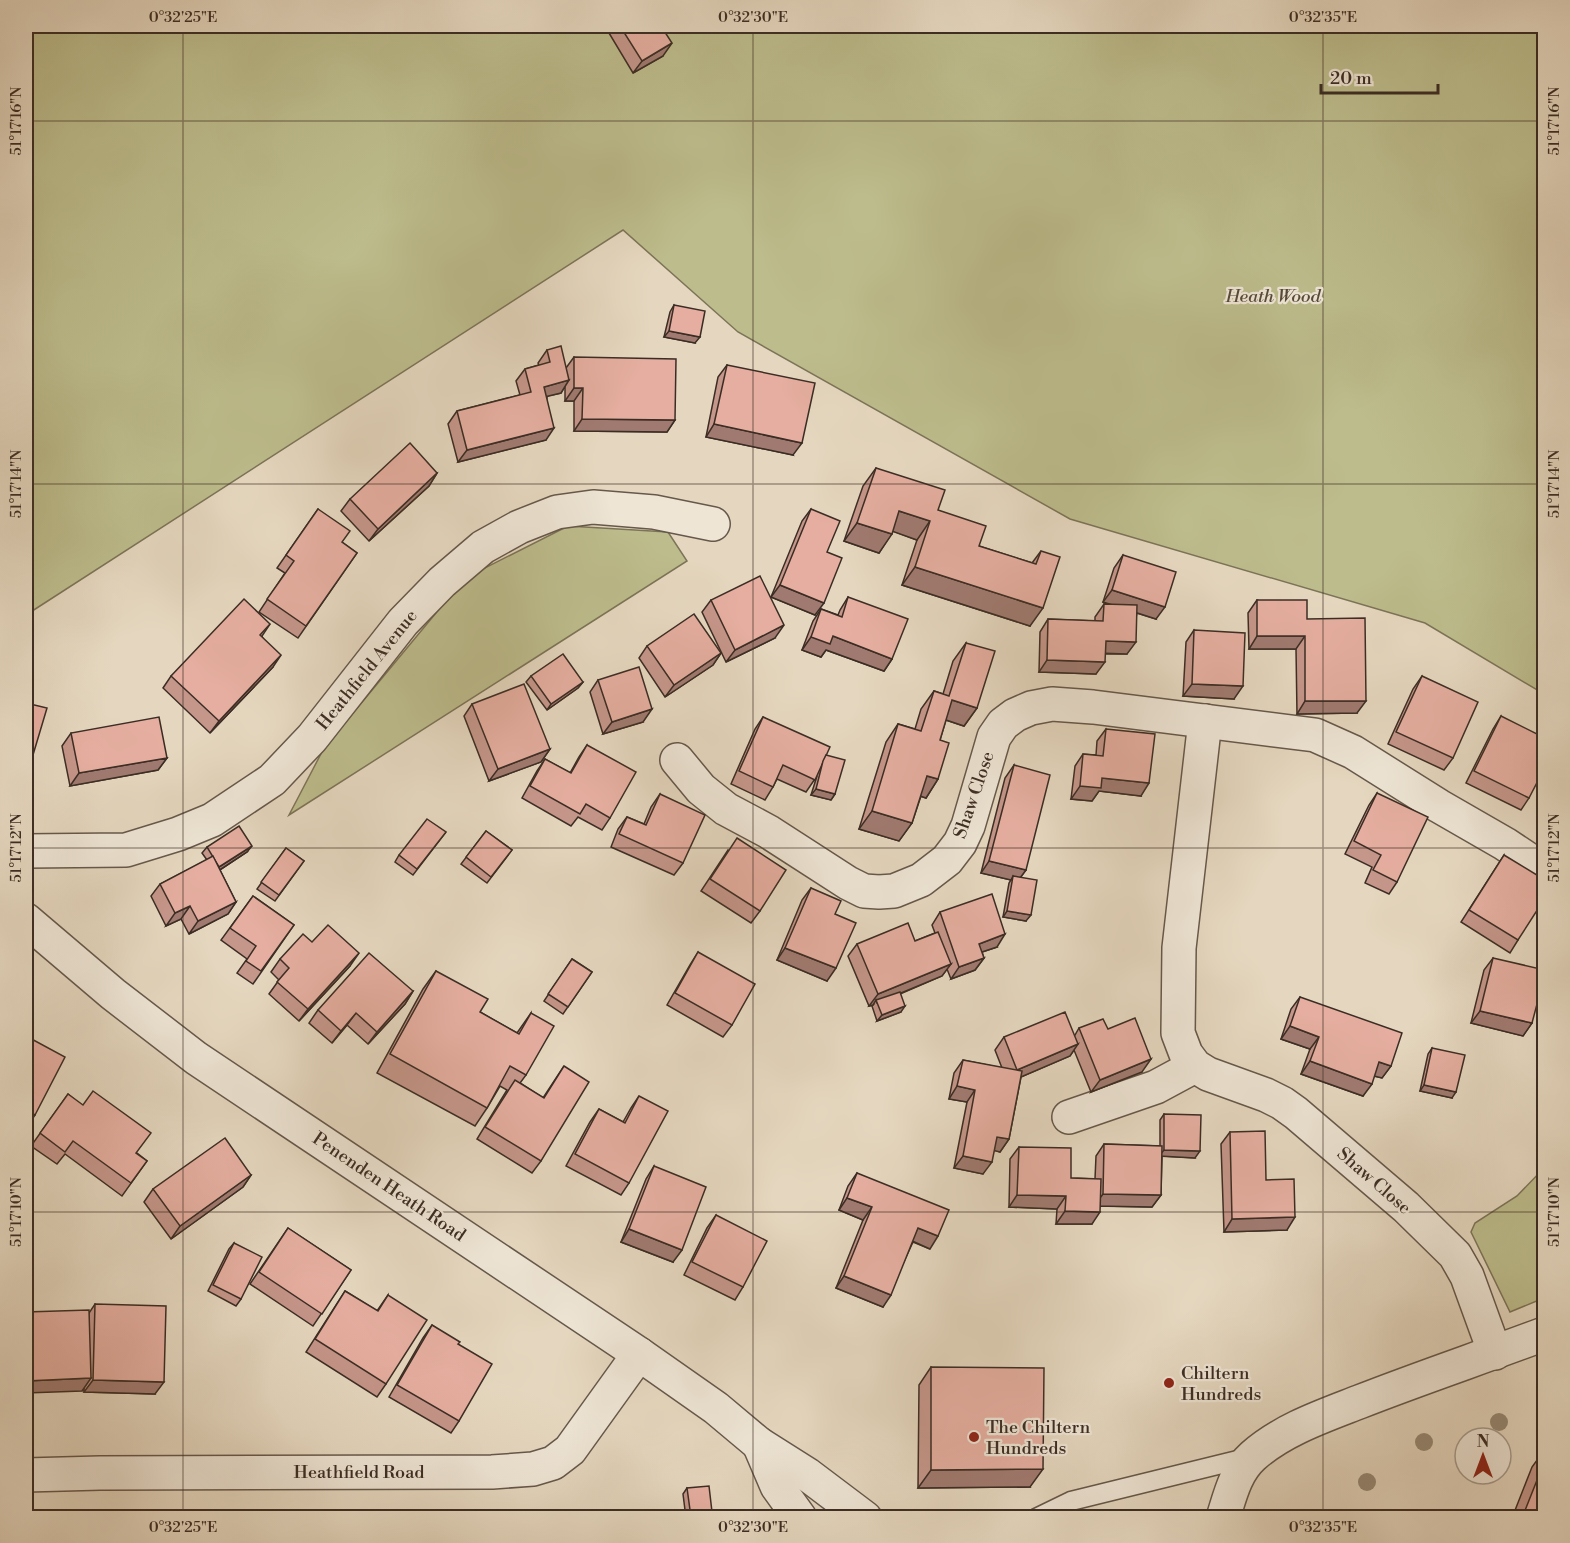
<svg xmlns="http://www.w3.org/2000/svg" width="1570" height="1543" font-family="'Libre Bodoni',serif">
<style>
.green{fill:#bdbc8c;stroke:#7c7458;stroke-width:1.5}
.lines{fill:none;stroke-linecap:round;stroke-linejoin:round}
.service-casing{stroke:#66584b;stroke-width:21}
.minor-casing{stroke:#66584b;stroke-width:36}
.tertiary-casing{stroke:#66584b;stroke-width:36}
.service{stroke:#eee5d5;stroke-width:18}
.minor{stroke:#eee5d5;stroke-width:33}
.tertiary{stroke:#eee5d5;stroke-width:33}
.tree{fill:#968975}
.wall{fill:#c5968a;stroke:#3c2d24;stroke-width:1.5}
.shaded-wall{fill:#a07a70;stroke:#3c2d24;stroke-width:1.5}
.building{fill:#e5aea0;stroke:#3c2d24;stroke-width:1.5}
.ticks{fill:none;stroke:#3c2d24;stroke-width:1.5;stroke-opacity:0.45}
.poi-dot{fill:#8f2418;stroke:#eee5d5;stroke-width:2}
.labels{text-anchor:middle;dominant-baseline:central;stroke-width:4.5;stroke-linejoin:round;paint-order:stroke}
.park-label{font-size:18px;font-style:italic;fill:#564a39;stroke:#eee5d5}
.street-label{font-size:18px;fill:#3c2d24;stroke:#eee5d5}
.poi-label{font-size:18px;fill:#3c2d24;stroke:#eee5d5;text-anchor:start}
.neatline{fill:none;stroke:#3c2d24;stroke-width:2}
.ticks-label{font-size:15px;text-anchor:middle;fill:#3c2d24}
</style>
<rect width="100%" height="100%" fill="#e5d7bf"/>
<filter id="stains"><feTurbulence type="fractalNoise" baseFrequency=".00333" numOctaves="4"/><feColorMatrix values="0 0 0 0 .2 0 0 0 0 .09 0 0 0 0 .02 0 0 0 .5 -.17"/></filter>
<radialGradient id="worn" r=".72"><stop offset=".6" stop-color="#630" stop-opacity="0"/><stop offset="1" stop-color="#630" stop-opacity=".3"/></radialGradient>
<g class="green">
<path d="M26,26H1544V694L1425,623L1070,519L738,332L623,230L26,615Z"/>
<path d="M568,526L668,532L687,561L289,815L324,748L465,578Z"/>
<path d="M1544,1168V1298L1510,1312L1471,1232L1475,1223L1517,1196Z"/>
</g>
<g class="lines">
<g class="service-casing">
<path id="service" d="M1036,1518L1071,1501L1250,1457"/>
</g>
<g class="minor-casing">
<g id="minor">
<path d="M1205,721L1179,948L1178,1033L1186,1054L1195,1066L1208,1074L1266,1095L1282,1103L1296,1113L1406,1207L1455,1255L1467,1276L1495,1353"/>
<path d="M677,760L701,789L726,809L769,832L848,883L864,891L879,892L894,891L921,880L947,860L960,843L968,826L994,737L1003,724L1015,715L1031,708L1052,704L1093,707L1315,735L1353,752L1439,806L1505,844L1544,870"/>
<path d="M26,851L126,850L178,834L212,820L272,780L312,738L403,622L442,582L483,547L519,527L557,512L593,507L654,512L713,524"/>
<path d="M1069,1117L1156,1087L1195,1066"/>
<path d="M26,1475L100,1473L492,1472L533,1469L553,1463L570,1450L639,1354"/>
<path d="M1223,1518C1230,1496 1235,1472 1253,1456C1282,1430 1323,1416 1359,1402C1420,1378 1483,1357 1544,1334"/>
</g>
</g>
<g class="tertiary-casing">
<g id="tertiary">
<path d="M26,920L113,994L196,1058L639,1354L716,1408L759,1444L808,1475L865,1518"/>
<path d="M759,1444L777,1486L800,1518"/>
</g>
</g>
<use href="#service" class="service"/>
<use href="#minor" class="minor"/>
<use href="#tertiary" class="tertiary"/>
</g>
<g class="tree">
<circle cx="1499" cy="1422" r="9"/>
<circle cx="1424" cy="1442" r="9"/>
<circle cx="1367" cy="1482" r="9"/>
</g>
<g class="wall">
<path d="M615,26H661L663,56L633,73L609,33Z"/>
<path d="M674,305L695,343L664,337L670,312Z"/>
<path d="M547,350L566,368L574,357L675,420L667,432L574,431V401H565V386L561,393L547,396L546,440L458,462L448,424L457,411L520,395L516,381L525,369L539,365L538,363Z"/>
<path d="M727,365L793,455L706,437L718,377Z"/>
<path d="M876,468L938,510L979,546L1032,563L1041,551L1030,626L902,585L917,540L893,531L879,553L844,541L863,486Z"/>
<path d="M437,473L429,486L369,541L341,511L350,499Z"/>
<path d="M318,509L342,542L357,553L298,638L259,612L285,573L277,568Z"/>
<path d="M811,509L827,552L815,615L771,597L802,521Z"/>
<path d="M1123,555L1156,619L1137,613L1127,654H1105L1096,674L1039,672L1040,632L1048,619L1095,621V617L1104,604L1110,605L1103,602L1114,568Z"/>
<path d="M848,597L892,659L884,671L826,650L821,657L802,650L813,621L821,609L838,615L840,610Z"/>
<path d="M711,600L775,638L726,662L702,612Z"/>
<path d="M1257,600L1307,619L1357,713L1297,714L1296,649H1249L1248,613Z"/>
<path d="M270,624L262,636L273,667L210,733L163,688L171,676Z"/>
<path d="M1194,630L1234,699L1183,696L1186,642Z"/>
<path d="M966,643L977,708L964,726L946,720L940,740L938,779L926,798L921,796L912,823L899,841L859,829L886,742L898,724L915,729L921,709L934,691L943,694L953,661Z"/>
<path d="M647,646L721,653L713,665L665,697L639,658Z"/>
<path d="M531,676L583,682L578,688L547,710L526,682Z"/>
<path d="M1422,676L1453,758L1444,770L1388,744L1413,689Z"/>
<path d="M598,680L643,722L603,734L590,692Z"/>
<path d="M472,704L550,749L541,762L489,781L464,716Z"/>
<path d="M1501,716L1529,798L1521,810L1466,783L1493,729Z"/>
<path d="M763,717L826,755L835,794L831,800L811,795L817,776L806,792L777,779L773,787L765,800L731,784L755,729Z"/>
<path d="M1106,729L1141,796L1099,791L1092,801L1071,799L1075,766L1083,754L1096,755L1097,741Z"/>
<path d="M71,733L167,758L158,770L70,786L62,746Z"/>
<path d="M587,745L610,818L602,830L578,817L571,826L522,798L537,771L545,759L570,773L579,757Z"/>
<path d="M1014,765L1026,870L1020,878L1026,921L1003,917L1009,883L1011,880L981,873L1005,778Z"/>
<path d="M1377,793L1397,882L1389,894L1365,883L1372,867L1345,854L1369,805Z"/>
<path d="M660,794L683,863L674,875L611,847L618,829L627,817L644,824L651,807Z"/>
<path d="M1545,819V832L1539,830Z"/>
<path d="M486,831L512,850L487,883L461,864Z"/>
<path d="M446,832L413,875L395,862L399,855Z"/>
<path d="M207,847L247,852L220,870L236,902L228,914L189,934L181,919L166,926L151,896L160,884L207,860L202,853Z"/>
<path d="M286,848L304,861L275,901L257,889Z"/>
<path d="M728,850L760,911L751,923L701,891Z"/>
<path d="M1504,855L1518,940L1510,953L1461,922Z"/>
<path d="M811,888L835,914L827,981L777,960L802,900Z"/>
<path d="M253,896L294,925L253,984L237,973L247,959L221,940Z"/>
<path d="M940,912L997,947L982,952L984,958L975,970L951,979L947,969L942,976L900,994L901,1012L877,1021L872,1006L873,1005L869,1006L848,956L857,944L915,941L935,933L932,925Z"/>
<path d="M312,942L350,966L299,1021L269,994L279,980L271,972L280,959Z"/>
<path d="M698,952L732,1025L723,1037L667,1005L690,965Z"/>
<path d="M1493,958L1532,1023L1523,1036L1471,1023L1484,970Z"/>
<path d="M572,959L592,972L563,1014L544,1001Z"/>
<path d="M436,971L480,1012L517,1033L531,1013L526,1075L520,1083L543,1098L564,1066L541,1161L532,1173L477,1139L507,1090L500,1086L487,1108L475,1126L377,1073L423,989Z"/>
<path d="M413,991L405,1004L368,1044L347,1025L332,1043L309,1023L318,1010Z"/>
<path d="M1300,997L1391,1066L1382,1078L1374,1076L1363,1096L1301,1074L1310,1049L1281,1039L1291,1009Z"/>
<path d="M1079,1028L1108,1029L1142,1072L1091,1092L1074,1050L1070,1056L1021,1077L1009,1139L1000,1152L994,1150L983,1174L954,1168L967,1102L949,1099L954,1073L963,1060L1002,1068L995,1050L1004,1037L1075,1035Z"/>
<path d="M26,1036L35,1115L26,1128Z"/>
<path d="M1432,1048L1452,1098L1420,1091L1428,1054Z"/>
<path d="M68,1094L137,1153L147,1161L122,1196L65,1154L57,1164L31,1146Z"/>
<path d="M639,1096L629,1183L621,1195L566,1166L590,1122L599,1109L623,1122L631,1108Z"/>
<path d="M1164,1114L1195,1158L1162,1156L1161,1195L1152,1207L1100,1206L1092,1224H1056L1057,1209L1009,1207L1010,1159L1019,1147L1071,1178L1095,1179L1096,1156L1104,1144L1160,1146V1120Z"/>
<path d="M1230,1132L1266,1180L1287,1230L1224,1232L1221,1144Z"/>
<path d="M654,1166L673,1262L621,1242L646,1179Z"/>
<path d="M857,1173L930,1249L913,1242L883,1307L836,1288L863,1220L839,1210L848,1186Z"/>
<path d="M251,1175L243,1187L171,1239L144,1202L153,1189Z"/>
<path d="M716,1215L743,1287L735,1300L684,1275L707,1228Z"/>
<path d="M288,1228L351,1270L313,1326L250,1284Z"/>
<path d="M234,1243L241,1299L236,1306L208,1291L229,1249Z"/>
<path d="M345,1291L377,1311L388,1295L386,1384L377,1397L306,1352Z"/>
<path d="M95,1304L155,1394L84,1392V1388L82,1391L89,1313Z"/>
<path d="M432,1325L458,1344L459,1421L451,1433L389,1397L423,1338Z"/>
<path d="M931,1367L1030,1487L918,1488L919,1385Z"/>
<path d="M1545,1449V1518H1512L1532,1467Z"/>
<path d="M687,1488L712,1512L719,1518H686L683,1494Z"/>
</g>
<g class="shaded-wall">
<path d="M672,43L663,56L633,73L642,61Z"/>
<path d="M669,331L700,337L695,343L664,337Z"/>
<path d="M569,380L561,393L536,399L544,387Z"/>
<path d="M574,388H583L574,401H565Z"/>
<path d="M582,419L675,420L667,432L574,431Z"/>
<path d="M714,424L802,443L793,455L706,437Z"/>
<path d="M554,428L546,440L458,462L467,450Z"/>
<path d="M437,473L429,486L369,541L378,529Z"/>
<path d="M899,511L930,521L917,540L886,529Z"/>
<path d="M857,523L892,534L879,553L844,541Z"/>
<path d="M915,567L1043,608L1030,626L902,585Z"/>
<path d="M780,585L824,603L815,615L771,597Z"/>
<path d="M1112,590L1165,607L1156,619L1103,602Z"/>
<path d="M784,625L775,638L726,662L735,650Z"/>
<path d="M833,636L892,659L884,671L826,650L821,657L802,650L811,637Z"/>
<path d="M1257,636H1305L1296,649H1249Z"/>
<path d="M1106,641L1136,642L1127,654L1097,653Z"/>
<path d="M721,653L713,665L665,697L674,685Z"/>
<path d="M281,655L273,667L210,733L219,721Z"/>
<path d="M1047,660L1105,662L1096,674L1039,672Z"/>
<path d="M583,682L578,688L547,710L551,704Z"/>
<path d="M1192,684L1243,686L1234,699L1183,696Z"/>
<path d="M952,700L977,708L964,726L940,718Z"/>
<path d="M1305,701H1366L1357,713L1297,714Z"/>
<path d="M652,709L643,722L603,734L612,722Z"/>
<path d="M550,749L541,762L489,781L498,769Z"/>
<path d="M167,758L158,770L70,786L79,773Z"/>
<path d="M26,764L30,765L26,772Z"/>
<path d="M927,776L938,779L926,798L914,794Z"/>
<path d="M1102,778L1149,783L1141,796L1099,791L1092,801L1071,799L1080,786Z"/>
<path d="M816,789L835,794L831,800L811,795Z"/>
<path d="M872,811L912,823L899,841L859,829Z"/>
<path d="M252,846L247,852L215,873L219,867Z"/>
<path d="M989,861L1026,870L1017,882L1013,876L1011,880L981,873Z"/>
<path d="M236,902L228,914L189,934L198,921Z"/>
<path d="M190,906L181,919L166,926L175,913Z"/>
<path d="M1007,911L1031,915L1026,921L1003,917Z"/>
<path d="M1005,934L997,947L970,956L979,944Z"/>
<path d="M785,948L836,968L827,981L777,960Z"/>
<path d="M359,953L350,966L299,1021L308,1009Z"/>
<path d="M984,958L975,970L951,979L959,967Z"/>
<path d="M951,964L942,976L877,1003L876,1000L873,1005L869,1006L878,994Z"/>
<path d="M413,991L405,1004L368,1044L377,1032Z"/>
<path d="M905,1006L901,1012L877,1021L882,1015Z"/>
<path d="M1480,1011L1532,1023L1523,1036L1471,1023Z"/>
<path d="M356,1013L347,1025L332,1043L341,1031Z"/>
<path d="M1290,1026L1319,1037L1310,1049L1281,1039Z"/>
<path d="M1078,1044L1070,1056L1009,1082L1017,1070Z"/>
<path d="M1151,1059L1142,1072L1091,1092L1100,1080Z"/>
<path d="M1310,1061L1372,1084L1363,1096L1301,1074Z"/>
<path d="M1379,1062L1391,1066L1382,1078L1370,1075Z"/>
<path d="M1424,1085L1456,1092L1452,1098L1420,1091Z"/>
<path d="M957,1086L975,1090L967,1102L949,1099Z"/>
<path d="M997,1137L1009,1139L1000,1152L988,1149Z"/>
<path d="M1164,1150L1200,1151L1195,1158L1159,1156Z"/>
<path d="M963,1156L992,1162L983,1174L954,1168Z"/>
<path d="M251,1175L243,1187L171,1239L180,1226Z"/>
<path d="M1103,1194L1161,1195L1152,1207L1094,1206Z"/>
<path d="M1017,1195L1066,1196L1057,1209L1009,1207Z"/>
<path d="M847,1198L872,1207L863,1220L839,1210Z"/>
<path d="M1065,1211L1100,1212L1092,1224H1056Z"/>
<path d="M1295,1217L1287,1230L1224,1232L1232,1219Z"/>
<path d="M918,1228L938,1236L930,1249L910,1240Z"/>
<path d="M629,1229L682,1250L673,1262L621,1242Z"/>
<path d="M844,1276L891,1295L883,1307L836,1288Z"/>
<path d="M91,1378L82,1391L26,1393V1381Z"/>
<path d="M93,1380L164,1382L155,1394L84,1392Z"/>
<path d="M1043,1469L1030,1487L918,1488L931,1470Z"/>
</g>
<g class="building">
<path d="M620,26H661L672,43L642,61Z"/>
<path d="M674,305L705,311L700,337L669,331Z"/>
<path d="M561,346L569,380L544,387L554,428L467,450L457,411L531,392L525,369L550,362L547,350Z"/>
<path d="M574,357L676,359L675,420L582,419L583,388H574Z"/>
<path d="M727,365L815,383L802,443L714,424Z"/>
<path d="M410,443L437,473L378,529L350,499Z"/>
<path d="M876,468L945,490L938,510L986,526L979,546L1036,564L1041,551L1060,557L1043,608L915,567L930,521L899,511L892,534L857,523Z"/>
<path d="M318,509L350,531L342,542L357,553L306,626L267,599L294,561L286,555Z"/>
<path d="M811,509L840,521L827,552L842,558L824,603L780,585Z"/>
<path d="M1123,555L1176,572L1165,607L1112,590Z"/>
<path d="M760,576L784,625L735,650L711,600Z"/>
<path d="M848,597L908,619L892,659L833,636L830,644L811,637L821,609L842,617Z"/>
<path d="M244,599L270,624L260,635L281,655L219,721L171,676Z"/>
<path d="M1257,600H1307V619L1365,618L1366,701H1305V636H1257Z"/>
<path d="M1104,604L1137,605L1136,642L1106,641L1105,662L1047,660L1048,619L1103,621Z"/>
<path d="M694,614L721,653L674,685L647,646Z"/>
<path d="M1194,630L1245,633L1243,686L1192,684Z"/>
<path d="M966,643L995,651L977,708L952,700L940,740L949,743L938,779L927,776L912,823L872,811L898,724L921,731L934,691L949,696Z"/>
<path d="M563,654L583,682L551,704L531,676Z"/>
<path d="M639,667L652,709L612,722L598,680Z"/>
<path d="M1422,676L1478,702L1453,758L1396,732Z"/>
<path d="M524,684L550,749L498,769L472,704Z"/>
<path d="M26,703L47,708L30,765L26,764Z"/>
<path d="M1501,716L1545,738V767L1529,798L1474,771Z"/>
<path d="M159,717L167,758L79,773L71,733Z"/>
<path d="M763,717L830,747L815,780L783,765L773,787L739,771Z"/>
<path d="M1106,729L1155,734L1149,783L1102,778L1101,788L1080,786L1083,754L1103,756Z"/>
<path d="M587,745L636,772L610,818L586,804L580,814L530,786L545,759L571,773Z"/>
<path d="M826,755L845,760L835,794L816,789L823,761Z"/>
<path d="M1014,765L1050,775L1026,870L989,861Z"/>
<path d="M1377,793L1428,817L1397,882L1373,870L1381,855L1354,841Z"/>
<path d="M660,794L705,815L683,863L619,834L627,817L646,825Z"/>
<path d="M427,819L446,832L417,869L399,855Z"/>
<path d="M239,826L252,846L219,867L207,847Z"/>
<path d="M486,831L512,850L491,877L466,857Z"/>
<path d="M737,838L786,870L760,911L710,879Z"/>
<path d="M286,848L304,861L279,895L261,882Z"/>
<path d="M1504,855L1545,880V898L1518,940L1469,910Z"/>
<path d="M213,856L236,902L198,921L190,906L175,913L160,884Z"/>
<path d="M1013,876L1037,880L1031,915L1007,911Z"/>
<path d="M811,888L841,901L835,914L856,923L836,968L785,948Z"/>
<path d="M992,894L1005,934L979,944L984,958L959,967L940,912Z"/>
<path d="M253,896L294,925L261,971L246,961L256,946L230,928Z"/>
<path d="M908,923L915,941L938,932L951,964L878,994L857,944Z"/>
<path d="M328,925L359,953L308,1009L277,982L289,968L280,959L303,934L312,942Z"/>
<path d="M698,952L755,984L732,1025L675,993Z"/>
<path d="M369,953L413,991L377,1032L356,1013L341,1031L318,1010Z"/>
<path d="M1493,958L1545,970V974L1532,1023L1480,1011Z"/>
<path d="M572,959L592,972L568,1007L548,994Z"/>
<path d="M436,971L488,999L480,1012L519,1034L531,1013L554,1026L526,1075L510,1066L487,1108L390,1054Z"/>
<path d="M900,992L905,1006L882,1015L876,1000Z"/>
<path d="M1300,997L1402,1033L1391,1066L1379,1062L1372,1084L1310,1061L1319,1037L1290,1026Z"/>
<path d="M1065,1012L1078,1044L1017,1070L1004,1037Z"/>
<path d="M1135,1018L1151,1059L1100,1080L1079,1028L1103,1019L1108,1029Z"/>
<path d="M26,1036L65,1057L35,1115L26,1110Z"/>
<path d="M1432,1048L1465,1055L1456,1092L1424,1085Z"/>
<path d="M963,1060L1022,1071L1009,1139L997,1137L992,1162L963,1156L975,1090L957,1086Z"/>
<path d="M564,1066L589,1082L541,1161L485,1127L515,1080L544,1098Z"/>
<path d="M93,1091L151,1133L136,1153L147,1161L131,1183L73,1141L65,1152L40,1133L68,1094L83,1105Z"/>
<path d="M639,1096L668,1111L629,1183L575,1154L599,1109L625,1123Z"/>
<path d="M1164,1114L1201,1115L1200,1151L1164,1150Z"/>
<path d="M1265,1131L1266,1180L1294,1179L1295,1217L1232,1219L1230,1132Z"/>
<path d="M225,1138L251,1175L180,1226L153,1189Z"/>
<path d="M1104,1144L1162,1146L1161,1195L1103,1194Z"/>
<path d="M1019,1147L1071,1148V1178L1101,1179L1100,1212L1065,1211L1066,1196L1017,1195Z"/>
<path d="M654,1166L706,1187L682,1250L629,1229Z"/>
<path d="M857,1173L949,1210L938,1236L918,1228L891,1295L844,1276L872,1207L847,1198Z"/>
<path d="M716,1215L767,1241L743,1287L692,1262Z"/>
<path d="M288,1228L351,1270L322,1314L259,1272Z"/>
<path d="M234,1243L262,1257L241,1299L213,1285Z"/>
<path d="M345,1291L378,1311L388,1295L427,1320L386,1384L315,1339Z"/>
<path d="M95,1304L166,1306L164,1382L93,1380Z"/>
<path d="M89,1310L91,1378L26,1381V1312Z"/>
<path d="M432,1325L460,1342L458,1344L492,1364L459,1421L397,1385Z"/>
<path d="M931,1367L1044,1368L1043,1469L931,1470Z"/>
<path d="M1545,1460V1518H1522Z"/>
<path d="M709,1486L712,1512L691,1517L687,1488Z"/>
<path d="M717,1511L719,1518H688Z"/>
<path d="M191,1513L216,1518H191Z"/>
</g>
<path class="ticks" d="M183,26V1518M753,26V1518M1323,26V1518M26,121H1544M26,484H1544M26,848H1544M26,1212H1544"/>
<g class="poi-dot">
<circle cx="1169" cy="1383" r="6"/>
<circle cx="974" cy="1437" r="6"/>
</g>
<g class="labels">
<g class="park-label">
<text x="1273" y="296">Heath Wood</text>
</g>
<g class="street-label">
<text transform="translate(367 670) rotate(-51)">Heathfield Avenue</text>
<text transform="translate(974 795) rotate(-71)">Shaw Close</text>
<text transform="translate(1374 1181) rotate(41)">Shaw Close</text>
<text transform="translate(389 1187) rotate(34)">Penenden Heath Road</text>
<text x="359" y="1472">Heathfield Road</text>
</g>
<g class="poi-label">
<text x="1181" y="1373">Chiltern<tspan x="1181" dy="21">Hundreds</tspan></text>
<text x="986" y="1427">The Chiltern<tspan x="986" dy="21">Hundreds</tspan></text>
</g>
</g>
<rect width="1570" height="1543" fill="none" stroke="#e5d7bf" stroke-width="66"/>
<g transform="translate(1483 1456)"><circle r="28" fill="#eee5d5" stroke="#a79b8e" stroke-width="1.5"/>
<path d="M0-4.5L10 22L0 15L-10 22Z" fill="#8f2418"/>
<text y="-9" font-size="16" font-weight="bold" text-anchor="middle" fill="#3c2d24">N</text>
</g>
<path d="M1321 84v9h117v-9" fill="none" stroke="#3c2d24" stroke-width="3"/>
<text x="1330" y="84" font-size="18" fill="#3c2d24" stroke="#eee5d5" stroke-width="4.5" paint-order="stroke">20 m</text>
<rect x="33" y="33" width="1504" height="1477" class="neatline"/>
<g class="ticks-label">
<text x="183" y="22">0°32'25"E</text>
<text x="753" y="22">0°32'30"E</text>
<text x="1323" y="22">0°32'35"E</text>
<text transform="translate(16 121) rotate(-90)" y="5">51°17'16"N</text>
<text transform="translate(1554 121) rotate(-90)" y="5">51°17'16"N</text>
<text transform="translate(16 484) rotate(-90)" y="5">51°17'14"N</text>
<text transform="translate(1554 484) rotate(-90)" y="5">51°17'14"N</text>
<text transform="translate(16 848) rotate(-90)" y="5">51°17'12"N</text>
<text transform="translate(1554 848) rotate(-90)" y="5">51°17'12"N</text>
<text transform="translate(16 1212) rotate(-90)" y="5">51°17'10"N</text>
<text transform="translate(1554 1212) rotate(-90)" y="5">51°17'10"N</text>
<text x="183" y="1532">0°32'25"E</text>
<text x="753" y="1532">0°32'30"E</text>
<text x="1323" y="1532">0°32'35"E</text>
</g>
<rect width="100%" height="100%" filter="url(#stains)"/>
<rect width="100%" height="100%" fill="url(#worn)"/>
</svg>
